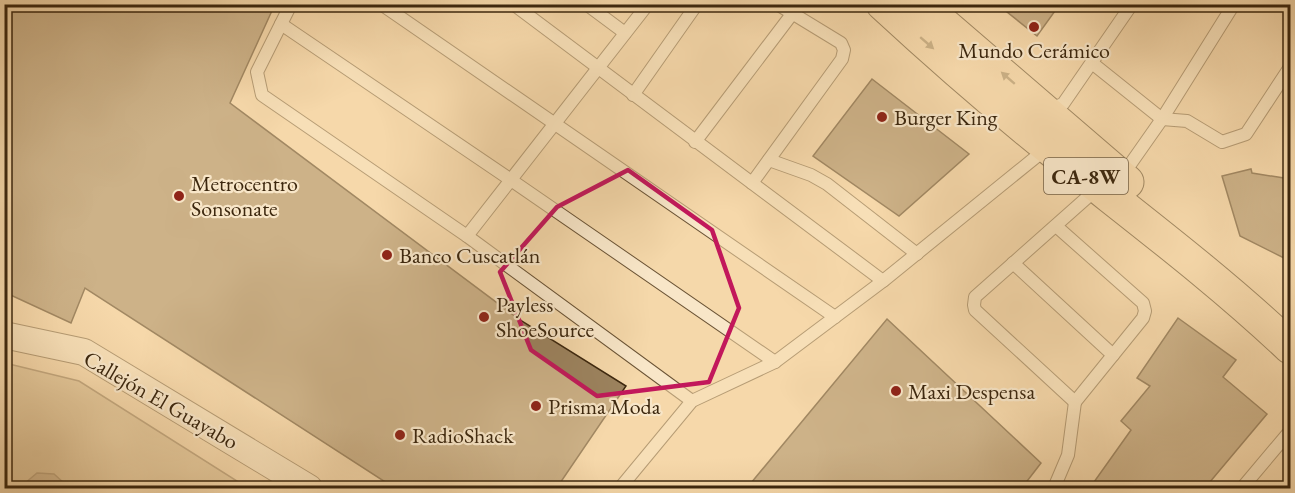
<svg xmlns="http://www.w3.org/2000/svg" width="1295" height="493" font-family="'EB Garamond',serif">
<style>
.green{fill:#d6ba8f;stroke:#89704e;stroke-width:1.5}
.water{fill:#b69c75;stroke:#856d4c;stroke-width:1.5}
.building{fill:#9c835f;stroke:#3c270e;stroke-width:1.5}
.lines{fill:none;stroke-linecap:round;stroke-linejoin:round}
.service-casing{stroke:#6a5335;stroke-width:14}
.minor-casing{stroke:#6a5335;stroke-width:28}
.primary-casing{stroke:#3c270e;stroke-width:35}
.service{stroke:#f8e6c8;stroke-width:12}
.minor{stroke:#f8e6c8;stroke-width:26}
.primary{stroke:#f5d8aa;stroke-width:33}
.oneway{fill:#98805c}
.marked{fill:none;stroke:#c2185b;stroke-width:4.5;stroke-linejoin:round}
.poi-dot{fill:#8f2418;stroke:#f8e6c8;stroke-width:2}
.labels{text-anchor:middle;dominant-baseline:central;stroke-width:4.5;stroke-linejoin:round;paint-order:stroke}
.shield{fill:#f8e6c8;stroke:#746046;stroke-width:1.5}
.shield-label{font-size:21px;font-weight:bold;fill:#3c270e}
.poi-label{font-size:22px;fill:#3c270e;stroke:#f8e6c8;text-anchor:start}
.street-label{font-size:22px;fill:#3c270e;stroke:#f8e6c8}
</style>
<rect width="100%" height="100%" fill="#f5d8aa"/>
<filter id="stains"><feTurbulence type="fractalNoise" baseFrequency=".00333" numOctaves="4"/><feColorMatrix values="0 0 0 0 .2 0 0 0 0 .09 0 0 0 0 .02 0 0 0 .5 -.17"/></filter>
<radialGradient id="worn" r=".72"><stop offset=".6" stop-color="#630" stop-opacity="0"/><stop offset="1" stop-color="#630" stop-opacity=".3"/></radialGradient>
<path class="green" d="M5,363L79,381L248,488H5Z"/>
<path class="water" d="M37,473L54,474L65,484L64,488H24V484Z"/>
<g class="building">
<path d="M4,4H275L230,103L520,320L626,386L556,489H396L85,288L71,323L4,292Z"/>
<path d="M997,4H1060L1037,36Z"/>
<path d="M872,79L969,154L899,216L813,156Z"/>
<path d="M1251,169L1252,173L1290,179V261L1240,236L1222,176Z"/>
<path d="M1178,318L1236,360L1223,377L1267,414L1204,489H1089L1131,430L1121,421L1150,386L1137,378Z"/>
<path d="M887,319L1041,463L1021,489H746Z"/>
</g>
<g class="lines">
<g class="service-casing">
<g id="service">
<path d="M291,4L257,72L262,95L467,236L692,401"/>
<path d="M381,4L835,317"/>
<path d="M513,4L883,281"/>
<path d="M586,4L625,33"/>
<path d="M281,24L511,180L775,362"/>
<path d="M1092,63L1162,119L1187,121L1222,142L1246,134L1290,67"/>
<path d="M633,95L697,4"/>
<path d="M1049,109L1063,104L1132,4"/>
<path d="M695,142L792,14"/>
<path d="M769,160L811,175L827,184L917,254"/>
<path d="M1122,176L1162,119L1234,4"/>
<path d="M752,183L842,59L844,50L841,43L777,4"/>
<path d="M1056,226L1143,303L1145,311L1143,318L1075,402L975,310L974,305L975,297L1099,187"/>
<path d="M467,236L648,4"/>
<path d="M1013,263L1113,355"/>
<path d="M620,488L692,401L775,362L883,281L1047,148"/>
<path d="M1054,488L1068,455L1075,402"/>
<path d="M1242,488L1290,431"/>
</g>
</g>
<g class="minor-casing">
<path id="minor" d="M4,335L84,352L309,488"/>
</g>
<g class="primary-casing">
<g id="primary">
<path d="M883,4C936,53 992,102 1048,147C1130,213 1214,275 1290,347"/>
<path d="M920,4L1127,182"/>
</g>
</g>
<use href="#service" class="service"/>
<use href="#minor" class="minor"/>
<use href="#primary" class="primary"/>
</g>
<defs><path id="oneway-solid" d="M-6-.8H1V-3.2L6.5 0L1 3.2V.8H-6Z" transform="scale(1.5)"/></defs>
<g class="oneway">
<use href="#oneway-solid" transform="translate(927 43) rotate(41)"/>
<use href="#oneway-solid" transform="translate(1008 78) rotate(-139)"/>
</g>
<path d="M0 0H1295V493H0ZM628,170L712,230L739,308L709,382L597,396L531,350L500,272L557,207Z" fill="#f5d8aa" fill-opacity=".55" fill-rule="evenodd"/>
<path class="marked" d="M628,170L712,230L739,308L709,382L597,396L531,350L500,272L557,207Z"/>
<g class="poi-dot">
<circle cx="1034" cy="27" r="6"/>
<circle cx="882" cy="117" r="6"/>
<circle cx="179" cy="196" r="6"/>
<circle cx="387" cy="255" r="6"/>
<circle cx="484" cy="317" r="6"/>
<circle cx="896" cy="391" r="6"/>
<circle cx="536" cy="406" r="6"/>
<circle cx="400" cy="435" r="6"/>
</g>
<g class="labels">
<rect class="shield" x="1044" y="158" width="84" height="36" rx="4.5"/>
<g class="shield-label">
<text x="1086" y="176">CA-8W</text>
</g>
<g class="poi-label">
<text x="1034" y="50" text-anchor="middle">Mundo Cerámico</text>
<text x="894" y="117">Burger King</text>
<text x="191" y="183">Metrocentro<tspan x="191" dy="25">Sonsonate</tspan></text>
<text x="399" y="255">Banco Cuscatlán</text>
<text x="496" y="304">Payless<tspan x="496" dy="25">ShoeSource</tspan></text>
<text x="908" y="391">Maxi Despensa</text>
<text x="548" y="406">Prisma Moda</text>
<text x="412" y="435">RadioShack</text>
</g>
<g class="street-label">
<text transform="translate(161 400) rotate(30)">Callejón El Guayabo</text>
</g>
</g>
<rect width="1295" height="493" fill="none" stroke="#f5d8aa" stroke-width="24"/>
<rect x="6" y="6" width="1283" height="481" fill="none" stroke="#3c270e" stroke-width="3"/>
<rect x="12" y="12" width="1271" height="469" fill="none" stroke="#3c270e" stroke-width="1.5"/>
<rect width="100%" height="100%" filter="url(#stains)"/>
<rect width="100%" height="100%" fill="url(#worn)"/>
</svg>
